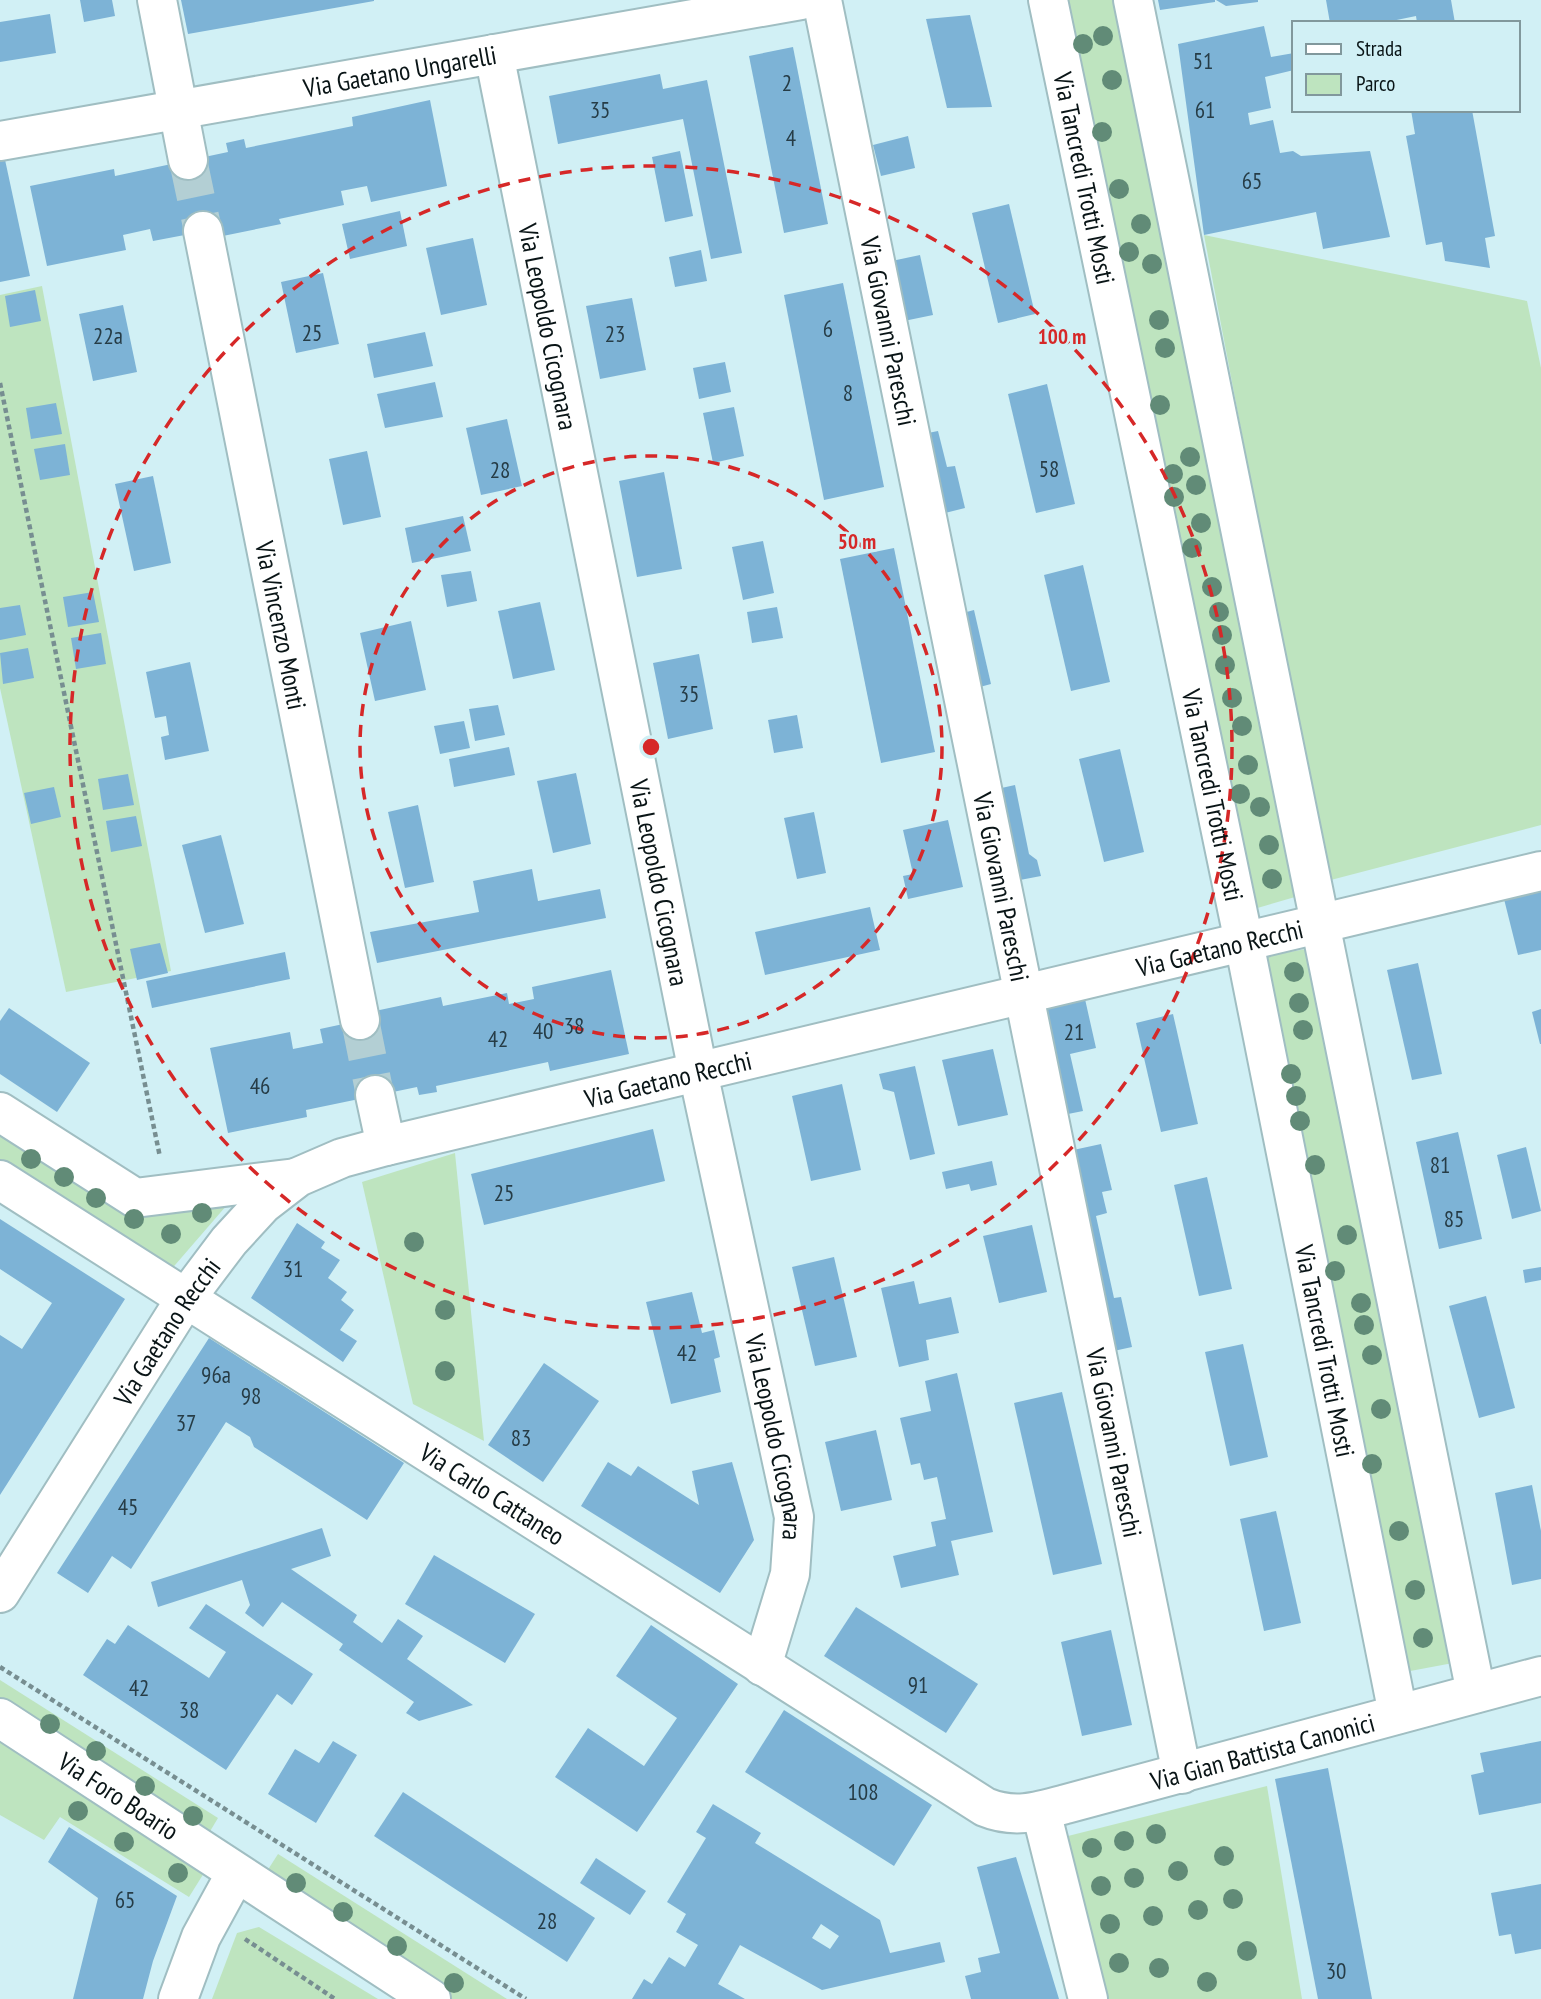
<svg xmlns="http://www.w3.org/2000/svg" width="1541" height="1999" font-family="'PT Sans Narrow',sans-serif">
<style>
.green{fill:#bee4bf}
.building{fill:#7db3d6;fill-rule:evenodd}
.lines{fill:none;stroke-linecap:round;stroke-linejoin:round}
.minor-tunnel{stroke:#b3cfd4;stroke-width:38;stroke-dasharray:38 19;stroke-linecap:butt}
.minor-casing{stroke:#a0bec2;stroke-width:42}
.tertiary-casing{stroke:#a0bec2;stroke-width:42}
.path{stroke:#778e91;stroke-width:4.5;stroke-dasharray:5 3.5;stroke-linecap:butt}
.minor{stroke:#fff;stroke-width:38}
.tertiary{stroke:#fff;stroke-width:38}
.tree{fill:#618b77}
.ring{fill:none;stroke:#d62828;stroke-width:3.5;stroke-dasharray:12 9}
.labels{text-anchor:middle;dominant-baseline:central;stroke-width:5;stroke-linejoin:round;paint-order:stroke}
.number-label{font-size:23px;fill:#263c46}
.street-label{font-size:26px;fill:#091416;stroke:#d1f0f5}
.centre{fill:#d62828;stroke:#d1f0f5;stroke-width:3.5}
.ring-label{font-size:21px;text-anchor:middle;font-weight:bold;fill:#d62828;stroke:#d1f0f5;stroke-width:5;stroke-linejoin:round;paint-order:stroke}
</style>
<rect width="100%" height="100%" fill="#d1f0f5"/>
<g class="green">
<path d="M1065,0H1116L1295,897L1254,909Z"/>
<path d="M1204,235L1527,301L1541,368V825L1327,881Z"/>
<path d="M42,286L171,971L66,992L0,688V295Z"/>
<path d="M1306,949L1453,1663L1405,1672L1262,957Z"/>
<path d="M0,1122L131,1206L233,1198L169,1272L0,1168Z"/>
<path d="M455,1153L484,1441L413,1404L362,1182Z"/>
<path d="M0,1680L218,1818L206,1838L0,1704Z"/>
<path d="M0,1740L204,1873L189,1897L60,1817L44,1840L0,1815Z"/>
<path d="M1267,1786L1302,1999H1099L1060,1838Z"/>
<path d="M278,1854L507,1999H452L262,1879Z"/>
<path d="M259,1927L378,1999H212L237,1933Z"/>
</g>
<g class="building">
<path d="M80,0H112L115,16L84,22Z"/>
<path d="M181,0H374V1L188,34Z"/>
<path d="M1158,0H1215V2L1160,10Z"/>
<path d="M1216,0H1258V2L1226,6Z"/>
<path d="M1326,0H1451L1455,23H1417L1416,16L1382,23H1330Z"/>
<path d="M50,14L56,53L0,62V22Z"/>
<path d="M970,15L992,107L947,108L926,19Z"/>
<path d="M1264,26L1271,57L1294,53V70L1265,77L1271,108L1248,113L1250,125L1273,120L1280,153L1293,151L1301,156L1370,151L1390,237L1323,249L1316,212L1204,235L1178,44Z"/>
<path d="M793,47L828,224L784,233L749,56Z"/>
<path d="M660,74L663,89L707,80L742,253L711,259L683,119L558,144L549,96Z"/>
<path d="M430,100L447,186L371,202L367,186L341,191L344,205L279,219L281,224L213,238L211,230L153,241L150,229L123,235L126,250L47,266L30,186L114,169L115,176L228,152L226,143L244,139L246,148L353,126L352,117Z"/>
<path d="M1411,110H1472L1495,236L1485,238L1490,268L1445,261L1442,242L1426,245L1406,136L1415,134Z"/>
<path d="M908,136L915,168L881,176L873,145Z"/>
<path d="M680,151L693,216L665,222L652,157Z"/>
<path d="M4,155L30,276L0,282V156Z"/>
<path d="M1009,204L1035,314L998,323L972,213Z"/>
<path d="M400,211L407,246L350,259L342,224Z"/>
<path d="M473,238L487,305L441,315L426,248Z"/>
<path d="M701,250L707,281L675,287L669,257Z"/>
<path d="M920,255L933,315L899,322L887,262Z"/>
<path d="M323,273L339,344L296,353L281,282Z"/>
<path d="M843,283L884,487L824,500L784,295Z"/>
<path d="M35,290L41,321L10,327L5,296Z"/>
<path d="M632,298L646,370L600,379L586,306Z"/>
<path d="M123,305L137,372L93,381L79,314Z"/>
<path d="M425,332L433,366L374,378L367,344Z"/>
<path d="M725,362L731,392L699,399L693,368Z"/>
<path d="M435,382L443,417L385,428L377,394Z"/>
<path d="M1047,384L1075,504L1036,513L1008,394Z"/>
<path d="M56,403L62,434L31,439L26,408Z"/>
<path d="M734,407L744,456L713,463L703,413Z"/>
<path d="M507,419L522,486L481,495L466,428Z"/>
<path d="M938,431L947,467L955,466L965,508L941,514L923,434Z"/>
<path d="M65,444L70,475L40,480L34,449Z"/>
<path d="M367,451L381,517L343,525L329,459Z"/>
<path d="M664,472L682,569L637,577L619,481Z"/>
<path d="M153,476L171,563L134,571L115,484Z"/>
<path d="M463,516L471,551L412,563L405,528Z"/>
<path d="M763,541L774,593L743,600L732,547Z"/>
<path d="M894,548L935,752L881,763L840,559Z"/>
<path d="M1083,565L1110,682L1071,691L1044,575Z"/>
<path d="M471,571L477,601L447,607L441,575Z"/>
<path d="M93,592L99,622L68,627L63,597Z"/>
<path d="M540,602L555,670L513,679L498,611Z"/>
<path d="M20,605L26,635L0,640V608Z"/>
<path d="M777,607L783,638L752,643L747,612Z"/>
<path d="M974,610L991,684L976,688L959,614Z"/>
<path d="M411,621L426,690L375,701L360,633Z"/>
<path d="M101,633L106,664L76,669L71,638Z"/>
<path d="M28,648L34,678L3,684L0,653Z"/>
<path d="M699,654L713,729L668,739L653,663Z"/>
<path d="M190,662L209,751L165,760L161,737L169,735L166,716L155,718L146,672Z"/>
<path d="M498,705L505,735L475,741L469,709Z"/>
<path d="M797,715L803,748L774,753L768,720Z"/>
<path d="M464,721L470,748L440,754L434,726Z"/>
<path d="M509,747L515,775L454,787L449,759Z"/>
<path d="M1120,749L1144,852L1104,862L1079,759Z"/>
<path d="M576,773L591,844L553,853L537,781Z"/>
<path d="M128,774L134,805L103,810L98,779Z"/>
<path d="M1015,785L1029,854L1037,860L1041,876L1015,881L997,789Z"/>
<path d="M54,787L61,817L31,824L24,793Z"/>
<path d="M418,805L434,882L405,888L388,812Z"/>
<path d="M814,812L826,873L797,879L784,818Z"/>
<path d="M136,816L142,846L111,852L106,821Z"/>
<path d="M948,820L963,887L908,899L903,876L913,874L903,830Z"/>
<path d="M221,835L244,924L205,933L182,845Z"/>
<path d="M532,869L538,901L600,889L606,918L377,963L370,932L479,912L473,881Z"/>
<path d="M1541,889V950L1518,955L1504,899Z"/>
<path d="M870,907L880,950L765,975L755,932Z"/>
<path d="M160,943L168,973L137,980L130,949Z"/>
<path d="M285,952L290,979L152,1008L146,981Z"/>
<path d="M1418,963L1442,1074L1412,1080L1387,970Z"/>
<path d="M611,970L629,1054L550,1071L548,1062L436,1086L437,1092L419,1095L417,1087L306,1110L307,1117L228,1133L210,1048L290,1032L293,1049L323,1043L320,1029L376,1017L375,1011L441,997L443,1006L507,993L509,1004L534,999L532,987Z"/>
<path d="M1085,999L1096,1048L1070,1054L1083,1111L1063,1115L1040,1008Z"/>
<path d="M9,1008L90,1063L57,1112L0,1074V1021Z"/>
<path d="M1541,1009V1044H1540L1532,1012Z"/>
<path d="M1173,1014L1198,1124L1161,1132L1136,1023Z"/>
<path d="M993,1049L1008,1115L958,1126L942,1060Z"/>
<path d="M915,1066L935,1154L910,1160L894,1092L883,1089L879,1074Z"/>
<path d="M842,1084L861,1170L811,1181L792,1096Z"/>
<path d="M653,1129L665,1181L484,1225L471,1174Z"/>
<path d="M1458,1132L1482,1239L1439,1249L1416,1142Z"/>
<path d="M1101,1144L1112,1190L1102,1192L1107,1213L1096,1216L1114,1298L1121,1297L1132,1347L1109,1352L1064,1152Z"/>
<path d="M1526,1147L1541,1211L1512,1219L1497,1155Z"/>
<path d="M992,1161L997,1185L971,1191L969,1184L946,1189L942,1172Z"/>
<path d="M1207,1177L1232,1289L1199,1296L1174,1185Z"/>
<path d="M0,1219L125,1299L0,1495V1335L22,1349L52,1303L0,1269Z"/>
<path d="M297,1223L325,1242L321,1248L340,1260L328,1278L347,1292L341,1300L354,1310L340,1330L357,1341L343,1362L251,1298Z"/>
<path d="M1032,1225L1047,1292L999,1303L983,1236Z"/>
<path d="M834,1257L857,1357L815,1366L792,1267Z"/>
<path d="M1541,1267V1280L1525,1283L1523,1270Z"/>
<path d="M914,1281L919,1304L951,1297L959,1333L926,1340L929,1360L899,1367L881,1288Z"/>
<path d="M692,1292L702,1333L714,1330L720,1357L714,1359L721,1392L671,1404L646,1302Z"/>
<path d="M1486,1296L1515,1408L1479,1418L1449,1306Z"/>
<path d="M209,1338L404,1463L367,1520L254,1447L250,1437L226,1422L131,1569L112,1556L88,1593L57,1573Z"/>
<path d="M1243,1344L1268,1457L1230,1466L1205,1352Z"/>
<path d="M544,1363L599,1401L543,1482L488,1445Z"/>
<path d="M957,1373L993,1532L951,1541L959,1575L901,1588L893,1556L936,1546L931,1522L946,1519L937,1477L924,1480L920,1463L911,1465L900,1418L931,1411L925,1381Z"/>
<path d="M1062,1392L1102,1564L1053,1575L1014,1403Z"/>
<path d="M876,1430L892,1500L841,1511L825,1442Z"/>
<path d="M608,1462L631,1476L638,1466L699,1505L692,1471L732,1462L754,1540L720,1593L581,1506Z"/>
<path d="M1532,1485L1541,1531V1579L1512,1585L1495,1493Z"/>
<path d="M1276,1511L1301,1623L1264,1631L1240,1519Z"/>
<path d="M322,1528L331,1556L291,1569L357,1615L353,1622L382,1643L398,1619L423,1636L407,1659L473,1705L419,1721L406,1713L414,1702L339,1650L343,1644L282,1602L263,1627L245,1613L250,1605L242,1580L158,1607L151,1582Z"/>
<path d="M434,1555L535,1614L505,1663L405,1604Z"/>
<path d="M206,1604L313,1674L292,1705L277,1694L226,1770L83,1675L107,1639L115,1644L128,1625L209,1678L226,1652L189,1628Z"/>
<path d="M856,1607L978,1684L946,1733L824,1656Z"/>
<path d="M651,1625L738,1684L637,1832L555,1777L588,1728L644,1766L677,1718L616,1676Z"/>
<path d="M1111,1630L1132,1725L1082,1736L1061,1642Z"/>
<path d="M784,1710L932,1805L894,1866L745,1772Z"/>
<path d="M333,1741L357,1755L316,1823L268,1794L295,1749L319,1763Z"/>
<path d="M1541,1741V1803L1479,1815L1471,1775L1484,1772L1480,1753Z"/>
<path d="M1328,1768L1372,1999H1318L1275,1779Z"/>
<path d="M403,1792L595,1918L567,1962L374,1836Z"/>
<path d="M713,1804L761,1833L755,1843L880,1920L890,1953L940,1942L945,1962L822,1990L740,1945L718,1984L745,1999H632L644,1979L652,1984L669,1957L685,1967L698,1945L676,1932L686,1914L667,1902L706,1838L696,1832ZM821,1924L839,1936L830,1949L812,1938Z"/>
<path d="M69,1827L177,1896L153,1961L143,1999H73L98,1898L48,1862Z"/>
<path d="M1016,1857L1059,1999H971L965,1976L981,1972L978,1958L1000,1953L977,1867Z"/>
<path d="M596,1858L646,1891L630,1915L580,1883Z"/>
<path d="M1541,1884V1949L1515,1954L1511,1934L1499,1936L1491,1893Z"/>
</g>
<g class="lines">
<g class="minor-tunnel">
<path d="M188,160L203,231"/>
<path d="M360,1020L375,1095"/>
</g>
<g class="minor-casing">
<g id="minor">
<path d="M157,0L188,160"/>
<path id="s1" d="M822,0L1182,1774"/>
<path id="s2" d="M1048,0L1244,942L1398,1714"/>
<path d="M1133,0L1476,1693"/>
<path id="s3" d="M494,54L698,1072L794,1517L790,1574L762,1666"/>
<path id="s4" d="M0,141L801,0"/>
<path id="s5" d="M203,231L360,1020"/>
<path d="M375,1095L386,1146"/>
<path d="M0,1112L135,1198L296,1178"/>
<path id="s6" d="M0,1180L985,1807C1014,1819 1037,1812 1066,1804L1541,1676"/>
<path id="s7" d="M0,1593L186,1298L229,1241L263,1204L298,1177L342,1158L386,1146L1541,871"/>
<path d="M1041,1811L1088,1999"/>
<path d="M178,1999L201,1937L236,1873"/>
</g>
</g>
<g class="tertiary-casing">
<g id="tertiary">
<path id="s8" d="M0,1718L431,1999"/>
</g>
</g>
<g class="path">
<path d="M0,383L160,1157"/>
<path d="M0,1667L526,1999"/>
<path d="M245,1939L335,1999"/>
</g>
<use href="#minor" class="minor"/>
<use href="#tertiary" class="tertiary"/>
</g>
<g class="tree">
<circle cx="1103" cy="36" r="10"/>
<circle cx="1083" cy="44" r="10"/>
<circle cx="1112" cy="80" r="10"/>
<circle cx="1102" cy="132" r="10"/>
<circle cx="1119" cy="189" r="10"/>
<circle cx="1141" cy="224" r="10"/>
<circle cx="1129" cy="252" r="10"/>
<circle cx="1152" cy="264" r="10"/>
<circle cx="1159" cy="320" r="10"/>
<circle cx="1165" cy="348" r="10"/>
<circle cx="1160" cy="405" r="10"/>
<circle cx="1190" cy="457" r="10"/>
<circle cx="1173" cy="474" r="10"/>
<circle cx="1196" cy="485" r="10"/>
<circle cx="1174" cy="497" r="10"/>
<circle cx="1201" cy="523" r="10"/>
<circle cx="1192" cy="548" r="10"/>
<circle cx="1212" cy="587" r="10"/>
<circle cx="1219" cy="612" r="10"/>
<circle cx="1222" cy="635" r="10"/>
<circle cx="1225" cy="665" r="10"/>
<circle cx="1232" cy="698" r="10"/>
<circle cx="1242" cy="726" r="10"/>
<circle cx="1248" cy="765" r="10"/>
<circle cx="1240" cy="794" r="10"/>
<circle cx="1260" cy="807" r="10"/>
<circle cx="1269" cy="845" r="10"/>
<circle cx="1272" cy="879" r="10"/>
<circle cx="1294" cy="972" r="10"/>
<circle cx="1299" cy="1003" r="10"/>
<circle cx="1303" cy="1030" r="10"/>
<circle cx="1291" cy="1074" r="10"/>
<circle cx="1296" cy="1096" r="10"/>
<circle cx="1300" cy="1121" r="10"/>
<circle cx="31" cy="1159" r="10"/>
<circle cx="1315" cy="1165" r="10"/>
<circle cx="64" cy="1177" r="10"/>
<circle cx="96" cy="1198" r="10"/>
<circle cx="202" cy="1213" r="10"/>
<circle cx="134" cy="1219" r="10"/>
<circle cx="171" cy="1234" r="10"/>
<circle cx="1347" cy="1235" r="10"/>
<circle cx="414" cy="1242" r="10"/>
<circle cx="1335" cy="1271" r="10"/>
<circle cx="1361" cy="1303" r="10"/>
<circle cx="445" cy="1310" r="10"/>
<circle cx="1364" cy="1325" r="10"/>
<circle cx="1372" cy="1355" r="10"/>
<circle cx="445" cy="1371" r="10"/>
<circle cx="1381" cy="1409" r="10"/>
<circle cx="1372" cy="1464" r="10"/>
<circle cx="1399" cy="1531" r="10"/>
<circle cx="1415" cy="1590" r="10"/>
<circle cx="1423" cy="1638" r="10"/>
<circle cx="50" cy="1724" r="10"/>
<circle cx="96" cy="1751" r="10"/>
<circle cx="145" cy="1786" r="10"/>
<circle cx="78" cy="1811" r="10"/>
<circle cx="193" cy="1816" r="10"/>
<circle cx="1156" cy="1834" r="10"/>
<circle cx="1124" cy="1841" r="10"/>
<circle cx="124" cy="1842" r="10"/>
<circle cx="1092" cy="1848" r="10"/>
<circle cx="1224" cy="1856" r="10"/>
<circle cx="1178" cy="1871" r="10"/>
<circle cx="178" cy="1873" r="10"/>
<circle cx="1134" cy="1878" r="10"/>
<circle cx="296" cy="1883" r="10"/>
<circle cx="1101" cy="1886" r="10"/>
<circle cx="1233" cy="1899" r="10"/>
<circle cx="1198" cy="1910" r="10"/>
<circle cx="343" cy="1912" r="10"/>
<circle cx="1153" cy="1916" r="10"/>
<circle cx="1110" cy="1924" r="10"/>
<circle cx="397" cy="1946" r="10"/>
<circle cx="1247" cy="1951" r="10"/>
<circle cx="1119" cy="1963" r="10"/>
<circle cx="1159" cy="1968" r="10"/>
<circle cx="1207" cy="1982" r="10"/>
<circle cx="454" cy="1983" r="10"/>
</g>
<g class="ring">
<circle cx="651" cy="747" r="291"/>
<circle cx="651" cy="747" r="581"/>
</g>
<g class="labels">
<g class="number-label">
<text x="1203" y="60">51</text>
<text x="787" y="82">2</text>
<text x="600" y="109">35</text>
<text x="1205" y="109">61</text>
<text x="791" y="137">4</text>
<text x="1252" y="180">65</text>
<text x="828" y="328">6</text>
<text x="312" y="332">25</text>
<text x="615" y="333">23</text>
<text x="108" y="335">22a</text>
<text x="848" y="392">8</text>
<text x="1049" y="468">58</text>
<text x="500" y="469">28</text>
<text x="689" y="693">35</text>
<text x="574" y="1025">38</text>
<text x="543" y="1030">40</text>
<text x="1074" y="1031">21</text>
<text x="498" y="1038">42</text>
<text x="260" y="1085">46</text>
<text x="1440" y="1164">81</text>
<text x="504" y="1192">25</text>
<text x="1454" y="1218">85</text>
<text x="293" y="1268">31</text>
<text x="687" y="1352">42</text>
<text x="216" y="1374">96a</text>
<text x="251" y="1395">98</text>
<text x="186" y="1422">37</text>
<text x="521" y="1437">83</text>
<text x="128" y="1506">45</text>
<text x="918" y="1684">91</text>
<text x="139" y="1687">42</text>
<text x="189" y="1709">38</text>
<text x="863" y="1791">108</text>
<text x="125" y="1899">65</text>
<text x="547" y="1920">28</text>
<text x="1336" y="1970">30</text>
</g>
<g class="street-label">
<text stroke="none"><textPath href="#s4" startOffset="406">Via Gaetano Ungarelli</textPath></text>
<text stroke="none"><textPath href="#s2" startOffset="182">Via Tancredi Trotti Mosti</textPath></text>
<text stroke="none"><textPath href="#s3" startOffset="278">Via Leopoldo Cicognara</textPath></text>
<text stroke="none"><textPath href="#s1" startOffset="338">Via Giovanni Pareschi</textPath></text>
<text stroke="none"><textPath href="#s5" startOffset="402">Via Vincenzo Monti</textPath></text>
<text stroke="none"><textPath href="#s2" startOffset="812">Via Tancredi Trotti Mosti</textPath></text>
<text stroke="none"><textPath href="#s3" startOffset="845">Via Leopoldo Cicognara</textPath></text>
<text stroke="none"><textPath href="#s1" startOffset="905">Via Giovanni Pareschi</textPath></text>
<text stroke="none"><textPath href="#s7" startOffset="1465">Via Gaetano Recchi</textPath></text>
<text stroke="none"><textPath href="#s7" startOffset="898">Via Gaetano Recchi</textPath></text>
<text stroke="none"><textPath href="#s7" startOffset="310">Via Gaetano Recchi</textPath></text>
<text stroke="none"><textPath href="#s2" startOffset="1379">Via Tancredi Trotti Mosti</textPath></text>
<text stroke="none"><textPath href="#s3" startOffset="1412">Via Leopoldo Cicognara</textPath></text>
<text stroke="none"><textPath href="#s1" startOffset="1472">Via Giovanni Pareschi</textPath></text>
<text stroke="none"><textPath href="#s6" startOffset="584">Via Carlo Cattaneo</textPath></text>
<text stroke="none"><textPath href="#s6" startOffset="1454">Via Gian Battista Canonici</textPath></text>
<text stroke="none"><textPath href="#s8" startOffset="142">Via Foro Boario</textPath></text>
</g>
</g>
<circle cx="651" cy="747" r="10" class="centre"/>
<g class="ring-label">
<text x="1062" y="344">100 m</text>
<text x="857" y="549">50 m</text>
</g>
<rect x="1292" y="21" width="228" height="91" fill="#d1f0f5" stroke="#81989c" stroke-width="2"/>
<rect x="1306" y="44" width="35" height="10" fill="#ffffff" stroke="#81989c" stroke-width="2"/>
<text x="1356" y="56" font-size="21" fill="#091416">Strada</text>
<rect x="1306" y="74" width="35" height="21" fill="#bee4bf" stroke="#81989c" stroke-width="2"/>
<text x="1356" y="91" font-size="21" fill="#091416">Parco</text>
</svg>
